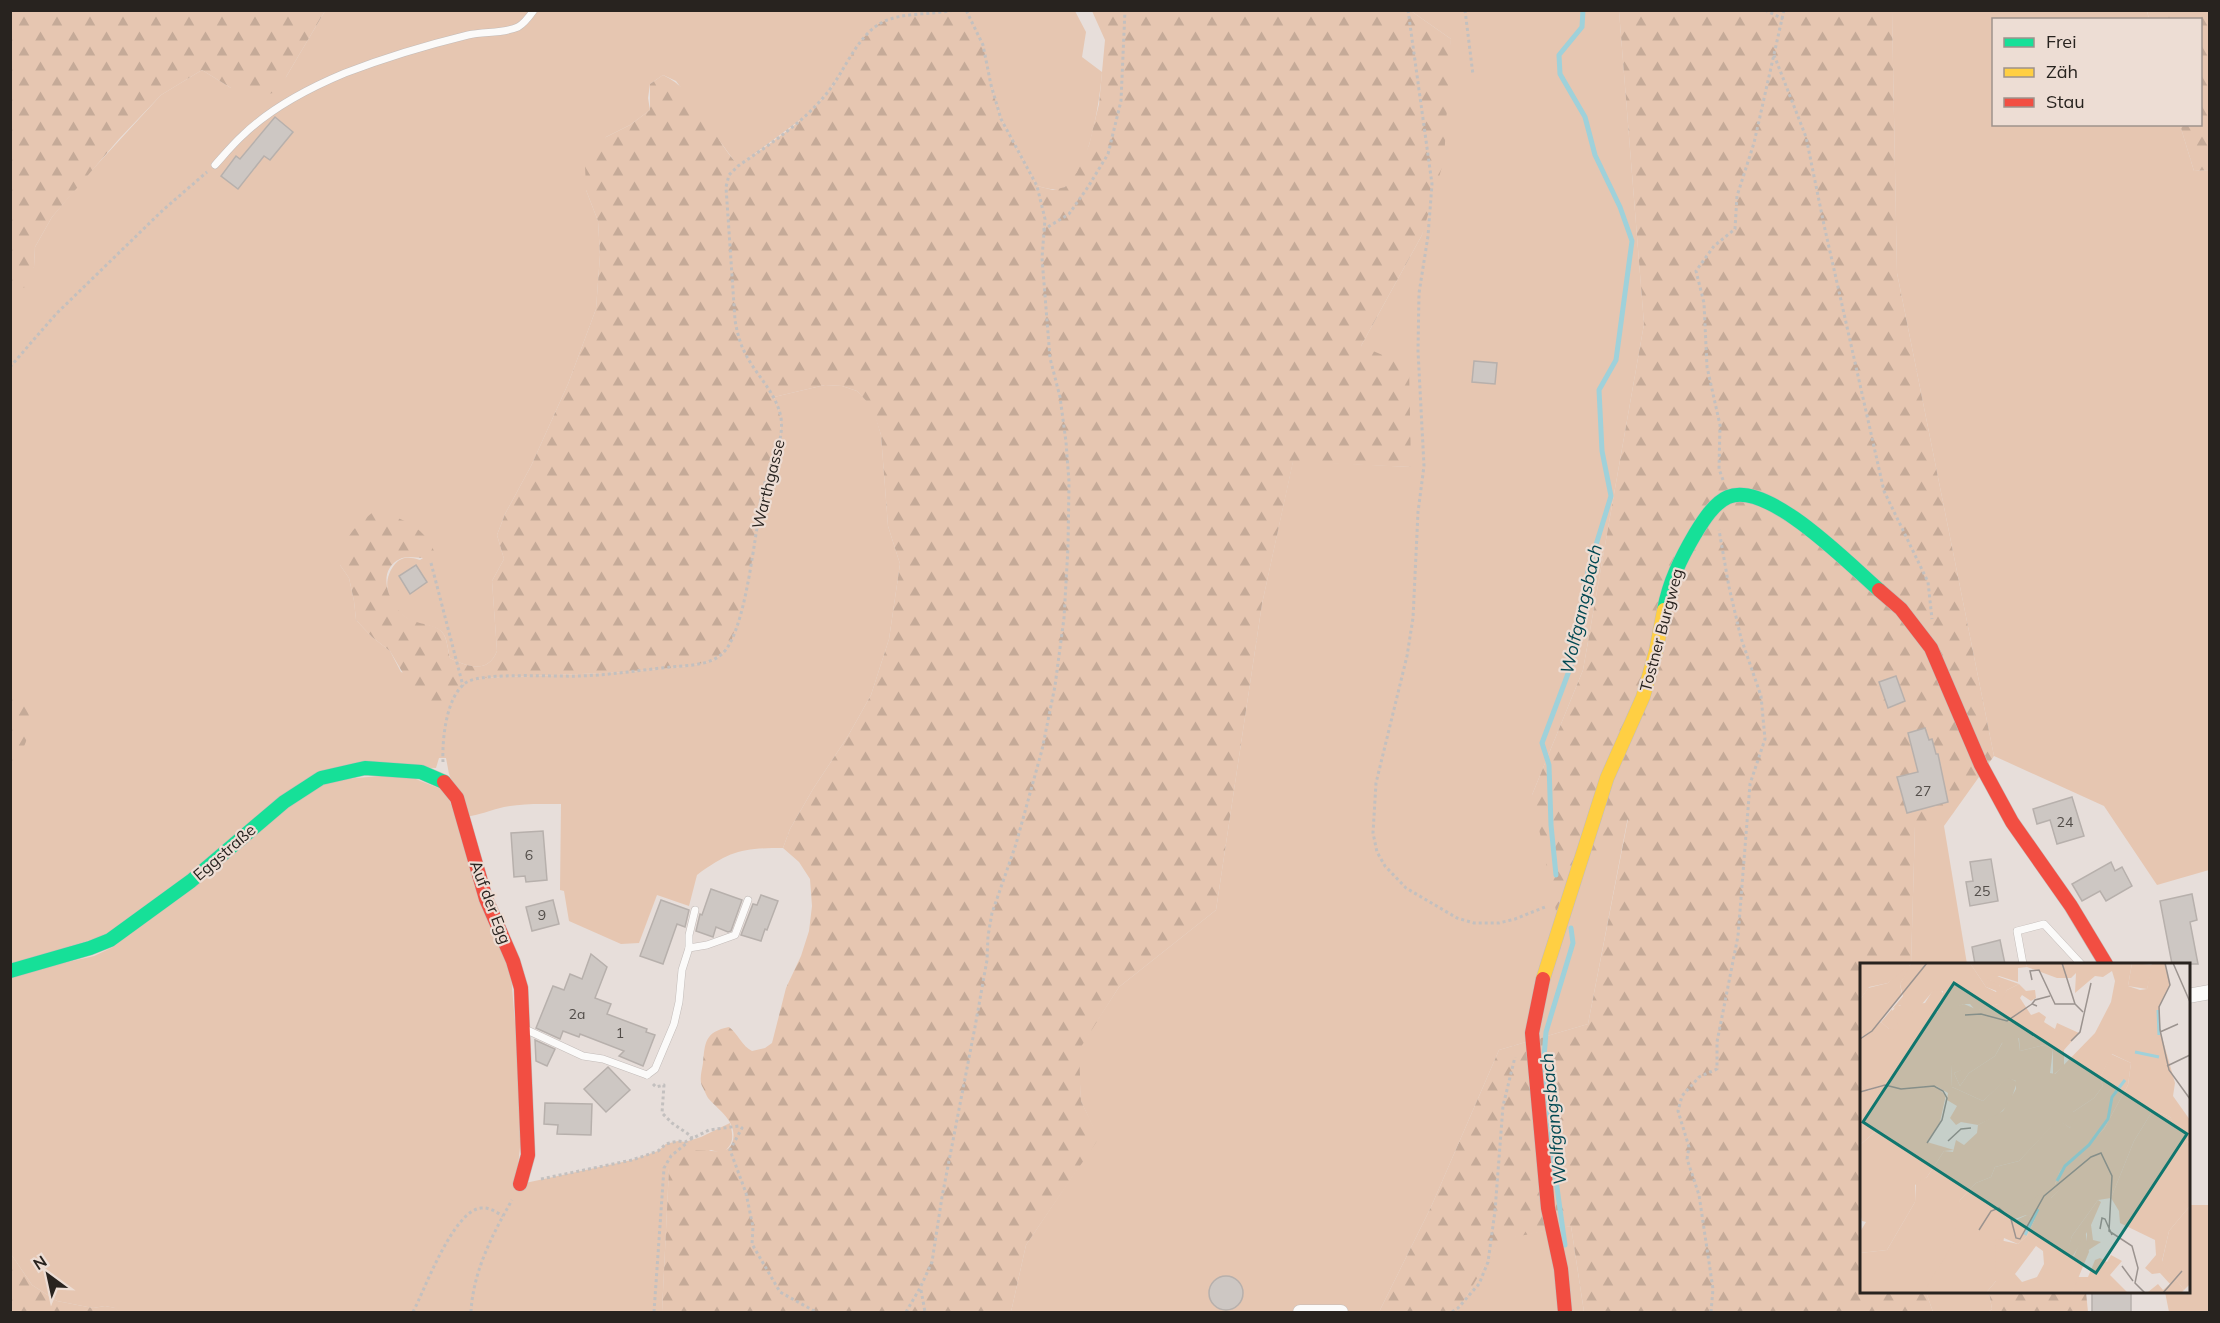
<svg xmlns="http://www.w3.org/2000/svg" width="2220" height="1323" font-family="Mulish,sans-serif">
<style>
.green{fill:#e6c6b1}
.forest{fill:url(#forest-firs)}
.lines{fill:none;stroke-linecap:round;stroke-linejoin:round}
.stream{stroke:#9fd1da;stroke-width:5}
.building{fill:#cdc7c3;stroke:#b7b0ac;stroke-width:1.5}
.lane-casing{stroke:#c3bcb9;stroke-width:8}
.street-casing{stroke:#c3bcb9;stroke-width:15}
.fast-casing{stroke:#c3bcb9;stroke-width:15}
.slow-casing{stroke:#c3bcb9;stroke-width:15}
.jam-casing{stroke:#c3bcb9;stroke-width:15}
.path{stroke:#c3c0bf;stroke-width:3;stroke-dasharray:3 3;stroke-linecap:butt}
.lane{stroke:#fbfaf9;stroke-width:7}
.street{stroke:#fbfaf9;stroke-width:14}
.fast{stroke:#16e098;stroke-width:14}
.slow{stroke:#ffcf43;stroke-width:14}
.jam{stroke:#f24e42;stroke-width:14}
.labels{text-anchor:middle;dominant-baseline:central;stroke-width:4.5;stroke-linejoin:round;paint-order:stroke}
.number-label{font-size:14px;fill:#524d49}
.street-label{font-size:16px;fill:#28231f;stroke:#edddd4}
.water-label{font-size:18px;font-style:italic;fill:#004852;stroke:#edddd4}
.inset-river{fill:none;stroke:#9fd1da;stroke-width:3}
.inset-road{fill:none;stroke:#9b938f;stroke-width:1.5}
.view{fill:#0f766e;fill-opacity:0.15;stroke:#0f766e;stroke-width:3}
.inset-edge{fill:none;stroke:#28231f;stroke-width:3}
</style>
<defs>
<pattern id="forest-firs" width="22" height="20" patternUnits="userSpaceOnUse" patternTransform="scale(1.5)"><rect width="22" height="20" fill="#e6c6b1"/><path d="M5 1l3.5 6h-7zM16 11l3.5 6h-7z" fill="#c5aa98"/></pattern>
</defs>
<rect width="100%" height="100%" fill="#e7deda"/>
<g class="green">
<path d="M325,11H1075L1086,32L1082,57L1102,72C1100,99 1090,172 1065,187C1056,192 1046,188 1037,186L1001,119L991,85L920,16L903,17L854,54L828,92L808,114L738,166L676,81L663,75L650,84L648,98L650,110L630,125L606,137L586,190L598,221L600,255L596,309L568,384L531,466L505,514L497,535L504,559L492,581L497,651C488,674 468,667 450,658C448,650 447,637 442,632C433,623 418,626 408,619C388,607 380,582 395,564C402,556 410,557 420,560L434,551L340,565L349,578L354,601L356,620L372,637L390,651L401,672L458,690L468,681L481,678L629,672L690,666L712,661L723,653L757,527L766,481L780,442L781,417L774,397L825,385L842,386L857,391L873,407L881,435L888,526L900,564L889,639L871,695L848,736L813,789L790,829L783,848C742,848 730,851 697,875L689,906L657,895L639,943L621,944L569,921L564,891L560,890L561,804C542,804 523,803 504,807C491,810 479,815 466,817L449,774L446,758H439L436,768L345,766L109,934L11,965L10,289L34,267L35,247L52,217L82,181L161,95L202,70L231,88L286,77Z"/>
<path d="M1411,11H1619L1644,324L1583,670L1532,795L1628,817L1588,1024L1499,1050L1431,1207L1379,1312H1011L1026,1245L1098,1138L1081,1101L1078,1050L1119,987L1216,910L1262,604L1293,461L1411,467L1361,346L1422,235L1451,39Z"/>
<path d="M1892,11H2147L2149,19L1994,20V124L2180,125L2194,171L2209,170V870L2157,885L2104,806L1994,756L1897,273Z"/>
<path d="M403,774L446,791L510,963L523,1119L516,1185L632,1160L658,1151L666,1144L678,1141L685,1142L701,1137L730,1123C733,1136 735,1144 722,1153L711,1150L669,1168L662,1312H118L115,1308L105,1306L93,1308L57,1301L32,1285L11,1254V975L94,956L113,947L322,781Z"/>
<path d="M1915,826H1944L1967,964H1911Z"/>
<path d="M2189,1205H2209V1312H2169L2165,1292H2188Z"/>
<path d="M1571,1226L1584,1312H1457L1500,1239Z"/>
<path d="M1926,1292H1989L1992,1309L1988,1312H1933Z"/>
</g>
<g class="forest">
<path d="M10,11L11,10L325,11L286,77L273,93L253,97L231,88L202,70L161,95L119,139L52,217L35,247L34,267L26,287L11,290Z"/>
<path d="M951,11L983,45L991,85L1001,119L1037,186L1053,190L1065,187L1077,172L1089,145L1099,104L1105,40L1092,11H1411L1451,39L1444,160L1422,235L1361,346L1409,366L1411,467L1293,462L1262,604L1216,910L1119,987L1079,1050L1081,1101L1099,1138L1026,1245L1011,1312H662L669,1168C684,1132 727,1167 733,1140C737,1121 718,1110 708,1098C706,1095 704,1089 702,1086C699,1079 702,1070 703,1063C705,1042 705,1032 729,1027C738,1034 742,1046 752,1051L765,1048L772,1043L786,988L801,956L809,931L812,906L810,879L799,862L783,848L790,829L813,789L848,736L871,695L889,639L900,564L888,526L881,435L872,407L857,391L842,386L825,385L774,397L781,417L780,442L766,481L748,583L731,642L723,653L712,661L690,666L629,672L481,678C466,682 460,687 454,701L440,704L425,699L411,687L390,651L372,637L356,620L354,601L349,578L340,565C345,536 351,530 373,512C399,516 423,525 434,551L432,557C421,560 409,555 400,559C374,571 390,609 409,619C419,625 434,623 442,632C447,637 448,651 450,658C468,667 488,674 497,651L492,581L504,559L497,535L505,514L531,466L568,384L596,309L600,255L598,221L586,190L585,165L606,137L630,125L650,110V84L663,75C699,92 712,137 738,165C770,144 802,123 827,93C845,72 855,39 879,24C895,14 931,14 951,11Z"/>
<path d="M1619,11H1892L1897,273L1994,756L1944,826H1915L1911,964H1862V1292H1926L1933,1312H1584L1571,1226L1500,1240L1457,1312H1379L1431,1207L1499,1050L1588,1024L1628,819L1556,911L1532,795L1583,670L1644,324Z"/>
<path d="M2147,11H2209V170L2194,171L2180,125L2200,124V20L2149,19Z"/>
<path d="M13,684L24,690C31,714 34,745 11,762L10,685Z"/>
<path d="M11,1254L32,1285L57,1301L93,1308L105,1306L116,1308L118,1312H11Z"/>
<path d="M1989,1292H2086L2088,1312H1988L1992,1309Z"/>
</g>
<g class="lines">
<g class="stream">
<path d="M1556,875L1551,825L1549,765L1542,743L1572,663L1588,571L1611,496L1602,451L1599,390L1616,360L1632,241L1620,207L1595,155L1585,117L1560,74L1559,55L1582,27L1583,10"/>
<path d="M1565,1245L1555,1173L1544,1057L1546,1032L1573,943L1571,928"/>
</g>
</g>
<g class="building">
<path d="M275,117L293,132L270,160L264,156L238,189L221,176L236,156L240,159Z"/>
<path d="M1474,361L1497,363L1495,384L1472,382Z"/>
<path d="M416,565L427,582L410,594L399,576Z"/>
<path d="M1896,676L1905,701L1888,708L1879,682Z"/>
<path d="M1925,728L1929,740L1932,739L1936,754H1938L1948,802L1907,813L1897,777L1918,772L1908,733Z"/>
<path d="M2072,797L2084,836L2057,844L2050,820L2037,824L2033,809Z"/>
<path d="M543,831L547,880L526,882L525,876L514,877L511,833Z"/>
<path d="M1991,859L1998,901L1970,906L1966,882L1973,881L1970,862Z"/>
<path d="M2111,862L2115,871L2122,867L2132,886L2106,901L2100,891L2082,901L2072,884Z"/>
<path d="M711,889L742,900L731,931L728,932L716,927L713,937L696,931L700,914L702,915Z"/>
<path d="M2192,894L2197,920L2190,922L2198,964H2172L2160,901Z"/>
<path d="M761,895L778,901L767,930L765,929L761,941L741,935L753,904L757,905Z"/>
<path d="M553,900L559,924L532,931L526,907Z"/>
<path d="M661,900L689,910L685,927L677,924L663,964L640,956Z"/>
<path d="M2000,940L2005,964H1975L1972,947Z"/>
<path d="M591,954L607,967L595,998L611,1004L607,1014L647,1029L646,1032L655,1035L643,1066L619,1056L624,1051L580,1034L579,1037L563,1031L560,1039L536,1028L553,986L564,990L570,974L582,979Z"/>
<path d="M535,1040L555,1049L547,1066L536,1061Z"/>
<path d="M608,1067L630,1090L606,1112L584,1089Z"/>
<path d="M545,1103L592,1104L591,1135L557,1134L558,1125L544,1124Z"/>
<circle cx="1226" cy="1293" r="17"/>
<rect x="2092" y="1292" width="39" height="20"/>
</g>
<g class="lines">
<g class="lane-casing">
<g id="lane">
<path d="M215,165C224,155 233,144 243,135C271,108 309,88 345,73C384,58 427,45 468,35C484,31 502,34 518,27C525,23 529,17 534,10"/>
<path d="M689,948V935L695,910"/>
<path d="M2023,964L2017,931L2044,924L2081,964"/>
<path d="M527,1030L583,1056L603,1059L647,1075"/>
<path d="M647,1075L655,1069L674,1024L679,1002L682,970L689,948L707,945L735,935L748,900"/>
</g>
</g>
<g class="street-casing">
<g id="street">
<path d="M2188,996L2210,992"/>
<path d="M1300,1312H1341"/>
</g>
</g>
<g class="fast-casing">
<g id="fast">
<path d="M1664,610C1669,582 1681,558 1695,534C1703,521 1714,503 1728,497C1768,480 1850,565 1879,590"/>
<path d="M10,971L90,948L110,940L191,881L284,802L321,778L365,768L421,772L444,782"/>
</g>
</g>
<g class="slow-casing">
<path id="slow" d="M1543,979L1607,778L1643,697L1656,651L1664,610"/>
</g>
<g class="jam-casing">
<g id="jam">
<path d="M1879,590L1901,609L1931,648L1981,765L2012,822L2071,906L2106,964"/>
<path d="M444,782L457,798L486,899L513,961L521,988L528,1155L520,1184"/>
<path d="M1543,979L1532,1033L1548,1208L1561,1269L1565,1312"/>
</g>
</g>
<g class="path">
<path d="M1408,10L1432,184L1428,236L1419,293L1418,351L1424,466L1418,512L1413,618L1407,656L1376,783L1373,833L1377,852L1385,866L1406,888L1457,918L1474,923H1499L1515,919L1545,907"/>
<path d="M1465,10L1473,75"/>
<path d="M1765,10L1783,19"/>
<path d="M1774,55L1806,137L1824,225L1884,491L1928,582L1932,619"/>
<path d="M1043,230L1069,214L1088,187L1108,154L1121,101L1125,10"/>
<path d="M10,367L56,314L163,210L207,172"/>
<path d="M1723,480L1719,469L1720,425L1707,367L1704,303L1696,271L1714,246L1735,229L1737,196L1754,143L1784,10"/>
<path d="M431,563L463,686"/>
<path d="M443,762C442,740 446,695 467,682C484,672 557,677 580,676C611,675 640,670 671,667C688,665 708,666 722,654C743,635 752,557 757,528C759,512 761,494 766,479C773,459 784,440 781,418C777,394 757,376 746,355C740,344 737,332 735,320L726,187L729,175L738,166C770,144 803,123 827,93C845,71 856,37 881,23C900,12 932,15 954,10"/>
<path d="M653,1084L656,1087L664,1085L662,1113L672,1123L691,1136L692,1139"/>
<path d="M541,1179L632,1160L658,1151L666,1144L678,1141L685,1142L709,1130L739,1126L742,1128L730,1150L746,1193L753,1227L752,1244L780,1292L816,1312"/>
<path d="M921,1290L925,1312"/>
<path d="M413,1312C425,1289 453,1211 481,1208C489,1207 496,1212 503,1216"/>
<path d="M471,1312C473,1272 492,1235 512,1200"/>
<path d="M654,1312L664,1168L671,1156L688,1142"/>
<path d="M906,1312L920,1288L932,1262L942,1197L975,1027L987,960L988,936L992,913L1016,844L1042,750L1055,686L1064,618L1068,547L1069,482L1066,442L1060,397L1050,358L1042,258L1045,219L1037,186L1001,119L991,85L983,45L966,10"/>
<path d="M1452,1312L1458,1308L1479,1284L1488,1262L1495,1211L1503,1106L1515,1057"/>
<path d="M1711,1312L1713,1289L1699,1195L1687,1159L1689,1147L1678,1111L1682,1096L1699,1077L1717,1069V1042L1738,936L1750,784L1765,739L1761,696L1741,638L1729,587L1719,530"/>
</g>
<use href="#lane" class="lane"/>
<use href="#street" class="street"/>
<use href="#fast" class="fast"/>
<use href="#slow" class="slow"/>
<use href="#jam" class="jam"/>
</g>
<g class="labels">
<g class="number-label">
<text x="1923" y="791">27</text>
<text x="2065" y="822">24</text>
<text x="529" y="855">6</text>
<text x="1982" y="891">25</text>
<text x="542" y="915">9</text>
<text x="577" y="1014">2a</text>
<text x="620" y="1033">1</text>
</g>
<g class="street-label">
<text transform="translate(768 484) rotate(-76)">Warthgasse</text>
<text transform="translate(1661 630) rotate(-75)">Tostner Burgweg</text>
<text transform="translate(224 852) rotate(-41)">Eggstraße</text>
<text transform="translate(491 902) rotate(69)">Auf der Egg</text>
</g>
<g class="water-label">
<text transform="translate(1581 609) rotate(-77)">Wolfgangsbach</text>
<text transform="translate(1553 1119) rotate(-96)">Wolfgangsbach</text>
</g>
</g>
<g transform="translate(1860 963)">
<rect width="330" height="330" fill="#e7deda"/>
<path d="M110,0H166L167,4L158,5V19L139,13L130,17L140,21L139,29L126,24ZM272,0L293,2L287,26L268,23ZM52,2L40,21L42,32L11,69L0,75V37L8,25L28,20L44,3ZM159,21L166,28L175,27L176,35L171,38L162,32L160,35L171,52L179,49L186,54L184,59L195,66L197,60L219,70L204,87V103L193,112V86L184,82L160,88L159,75L142,80L135,93L109,110L100,123L94,110L101,107L91,102L92,124L123,138L148,114L157,119L150,140L138,152L118,162L101,159L96,162L90,155L97,143L87,137L88,130L76,123L41,125L22,122L6,127L0,121V76L21,59L29,66H37L31,50L36,43L65,40L73,27L80,25L83,31L75,50L104,41L118,47L138,41L147,27ZM251,91L271,100L268,122L244,166L200,208L195,221L209,217L190,236L162,244L143,255L154,258L167,252L175,256L167,273L158,281L144,275L136,318L126,330H63L100,237L116,220L131,214L135,204L159,198L198,156L210,165L213,149L234,135L243,123L240,115ZM20,123L76,124L86,132L80,159L67,179L94,187L84,188L67,214L55,222V239L27,287L0,290V269L6,259L2,258L0,250V182L15,169L9,149L22,133ZM293,147L310,154L330,182L329,244L309,268L302,298L324,327L321,330L288,329L298,321L303,327L310,321L300,310L292,311L285,305L296,292L295,277L260,260L259,248L251,235L274,178ZM238,237L241,239L231,262L233,277L241,279L227,288V269L213,293L205,294L212,273ZM251,292L262,298L250,312L268,330H212L216,314H228L235,297L240,295L247,299Z" fill="#e6c6b1"/>
<path d="M0,0H110L126,24L136,29L140,22L125,15L131,11L159,21L147,27L141,40L116,48L110,41H104L77,52L83,28L74,27L56,48L49,50L40,42L32,46L40,67L29,66L21,59L43,33L40,21L51,1L28,20L9,24L0,37ZM166,0H272L268,23L280,27L287,26L292,0H305L310,22L300,42V67L315,120L313,133L330,157V182L328,178L319,191L312,187L318,167L310,154L293,147L274,178L251,235L238,237L212,273L206,294L214,293L225,267L229,289L212,330H126L136,318L135,276L158,281L167,273L175,256L166,252L144,260L143,255L179,232L191,235L207,218L195,222L200,208L244,166L268,122L271,100L252,91L240,115L243,123L234,135L213,149L216,154L210,165L198,157L159,198L135,204L131,214L116,220L100,237L94,279L63,330H0V290L27,287L55,239L56,219L67,214L84,188L93,189L96,177L104,182L117,170L118,162L143,148L156,126V118L148,115L123,138L92,124L91,102L98,99L101,103L102,107L94,110L100,123L109,110L135,93L144,77L158,73L160,88L184,82L193,86L190,110L195,111L235,70L251,39L255,18L252,8L243,14L235,13L215,30L216,10L211,15H197L167,4ZM176,283L183,288L184,301L177,314L162,319L155,311ZM0,121L8,128L20,123L22,130L9,149L17,167L0,182ZM322,230L330,232V321L324,327L302,299L309,268L329,244L320,234Z" fill="#e6c6b1" fill-rule="evenodd"/>
<path class="inset-river" d="M298,47L299,72M275,89L299,94M197,218L205,203L229,182L248,156L252,134L265,117M165,272L178,246"/>
<path class="inset-road" d="M202,0L215,41M305,0L310,22L299,44L300,67L309,107L330,136M313,0L330,39M172,17L170,8L179,7L195,41H215L223,49M177,43L172,41L175,37L190,33M105,52L121,51L147,58L172,41M300,69L318,61M0,76L12,68L67,0M211,78L220,69L231,20M307,103L330,92M0,129L25,122L41,126L74,123L83,128L87,135L82,157L67,180M88,178L101,166L111,165M240,266L242,255L245,256L252,272M119,267L131,248L139,245L151,256L156,275L160,276L184,233L231,194L241,190L252,213L249,268L272,283L278,305L275,320L285,330M262,303L273,318M303,330L322,308"/>
<path class="view" d="M94,20L327,171L236,310L3,159Z"/>
<rect width="330" height="330" class="inset-edge"/>
</g>
<rect width="2220" height="1323" fill="none" stroke="#28231f" stroke-width="24"/>
<rect x="1992" y="18" width="210" height="108" fill="#edddd4" stroke="#9e938c" stroke-width="1.5"/>
<rect x="2004" y="38" width="30" height="9" fill="#16e098" stroke="#9e938c" stroke-width="1.5"/>
<text x="2046" y="48" font-size="18" fill="#28231f">Frei</text>
<rect x="2004" y="68" width="30" height="9" fill="#ffcf43" stroke="#9e938c" stroke-width="1.5"/>
<text x="2046" y="78" font-size="18" fill="#28231f">Zäh</text>
<rect x="2004" y="98" width="30" height="9" fill="#f24e42" stroke="#9e938c" stroke-width="1.5"/>
<text x="2046" y="108" font-size="18" fill="#28231f">Stau</text>
<g transform="translate(48 1275) rotate(327)" stroke="#edddd4" stroke-width="4.5" paint-order="stroke">
<path d="M0-4.5L10 22L0 15L-10 22Z" fill="#28231f"/>
<text y="-9" font-size="16" font-weight="bold" text-anchor="middle" fill="#28231f">N</text>
</g>
</svg>
